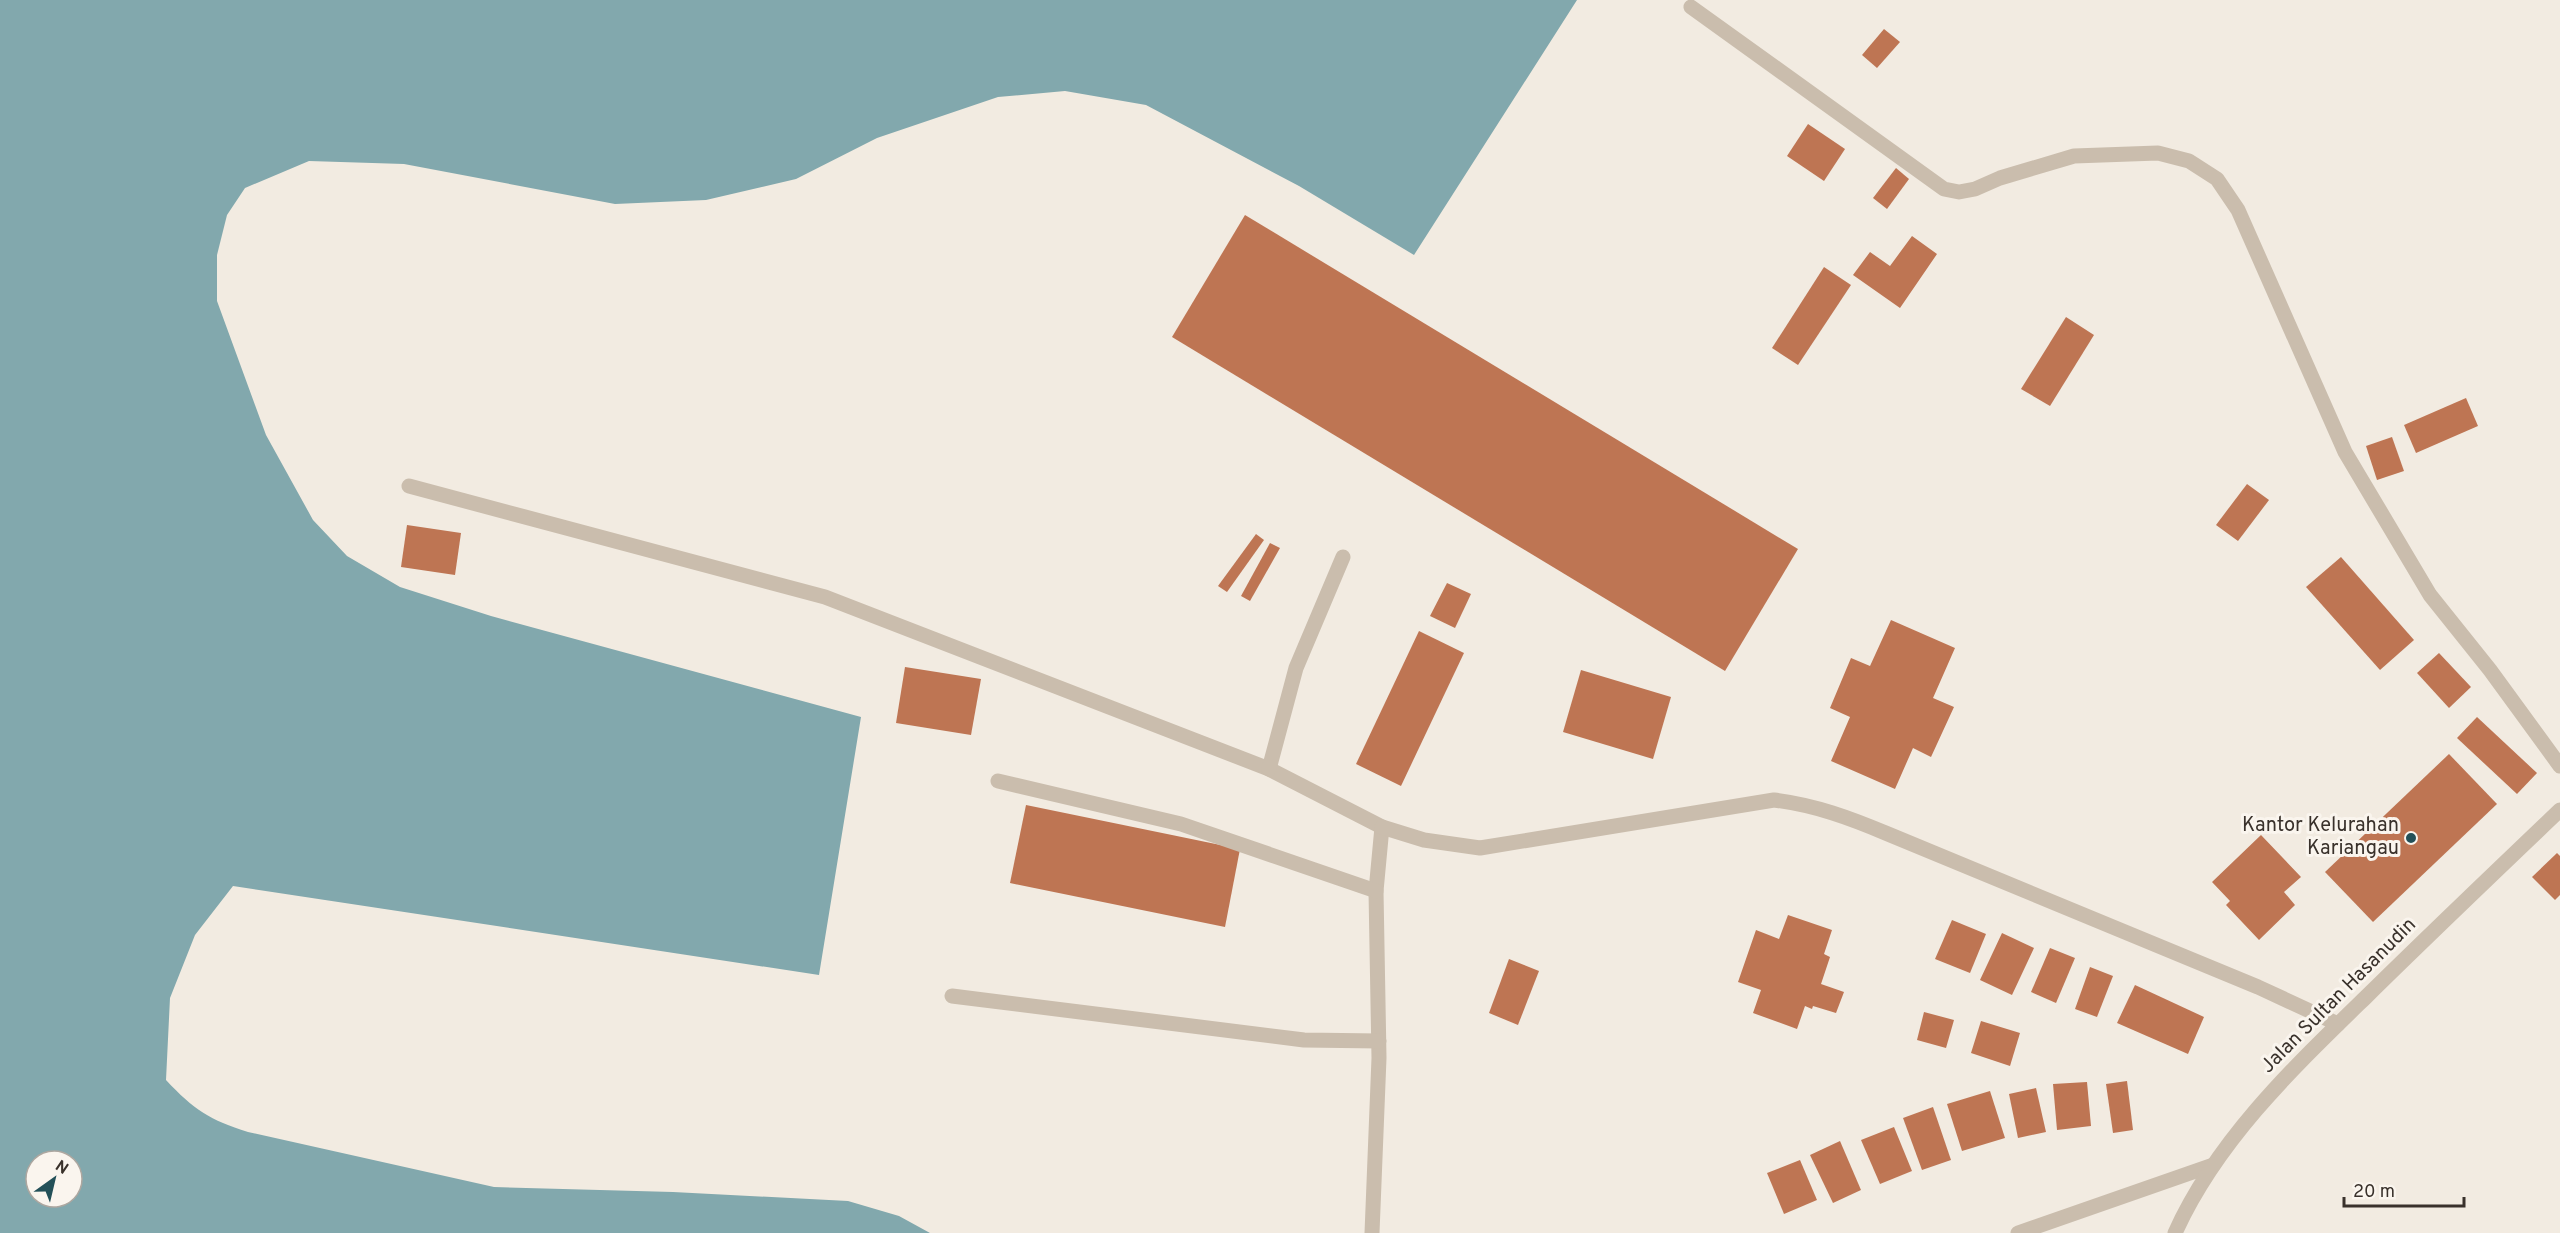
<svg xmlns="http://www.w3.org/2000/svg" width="2560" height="1233" font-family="Overpass,sans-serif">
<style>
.water{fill:#82a8ad;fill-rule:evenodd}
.building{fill:#be7553}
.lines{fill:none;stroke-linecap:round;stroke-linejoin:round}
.service{stroke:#cabdad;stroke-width:15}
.minor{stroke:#cabdad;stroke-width:15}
.poi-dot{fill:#235058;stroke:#faf5ee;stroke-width:2}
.labels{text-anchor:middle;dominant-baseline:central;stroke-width:6;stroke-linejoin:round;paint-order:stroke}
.poi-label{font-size:20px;fill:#39312b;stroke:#faf5ee;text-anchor:end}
.street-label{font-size:20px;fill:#39312b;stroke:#faf5ee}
</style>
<rect width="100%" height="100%" fill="#f2ebe1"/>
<path class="water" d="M0,0H1577L1414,255L1299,186L1146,105L1065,91L998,97L877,138L796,179L706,200L615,204L404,164L309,161L245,188L227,215L217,255V301L266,435L313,520L347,556L400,587L491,616L861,717L819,975L233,886L195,935L170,998L166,1080C194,1110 210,1120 248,1132L494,1187L673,1192L848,1201L899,1216L930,1233H0ZM36,1161H72V1197H36Z"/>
<g class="building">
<path d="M1884,29L1900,42L1877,68L1862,55Z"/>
<path d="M1808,124L1845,149L1824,181L1787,156Z"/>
<path d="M1896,168L1909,179L1887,209L1873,198Z"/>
<path d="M1245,215L1798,549L1725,671L1172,337Z"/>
<path d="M1912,236L1937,254L1900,308L1853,275L1870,252L1890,266Z"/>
<path d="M1824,267L1851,285L1798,365L1772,348Z"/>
<path d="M2066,317L2094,335L2050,406L2021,389Z"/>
<path d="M2466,398L2478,426L2416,453L2404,425Z"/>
<path d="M2392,437L2404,471L2377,480L2366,446Z"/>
<path d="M2247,484L2269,500L2238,541L2216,525Z"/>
<path d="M407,525L461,533L455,575L401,567Z"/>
<path d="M1256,534L1264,540L1227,592L1218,586Z"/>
<path d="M1270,543L1280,548L1250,601L1241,596Z"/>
<path d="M2341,557L2414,640L2380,670L2306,587Z"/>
<path d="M1447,583L1471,594L1455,628L1430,616Z"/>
<path d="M1891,620L1955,648L1933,698L1954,707L1931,757L1913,748L1895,789L1831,761L1850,717L1830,708L1851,658L1870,666Z"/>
<path d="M1419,631L1464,653L1401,786L1356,764Z"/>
<path d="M2439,653L2471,687L2449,708L2417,673Z"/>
<path d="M905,667L981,679L971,735L896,723Z"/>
<path d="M1581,670L1671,697L1653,759L1563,732Z"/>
<path d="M2477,717L2537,773L2517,794L2457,738Z"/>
<path d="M2449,754L2497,804L2373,922L2325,872Z"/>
<path d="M1026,805L1240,849L1225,927L1010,883Z"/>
<path d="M2261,835L2301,877L2284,892L2295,905L2259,940L2226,905L2230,901L2212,882Z"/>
<path d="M2557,853L2560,856V895L2555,900L2532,877Z"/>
<path d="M1788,915L1832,930L1824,954L1830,957L1821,984L1844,992L1836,1013L1813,1006L1812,1009L1805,1006L1797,1029L1753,1013L1761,990L1738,982L1756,930L1779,939Z"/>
<path d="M1952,920L1986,934L1970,973L1935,959Z"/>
<path d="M2002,933L2034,948L2012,995L1980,980Z"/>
<path d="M2050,948L2075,958L2056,1003L2031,992Z"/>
<path d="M1509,959L1539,971L1518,1025L1489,1013Z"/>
<path d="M2090,967L2113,976L2097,1017L2075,1009Z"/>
<path d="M2135,985L2204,1017L2188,1054L2117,1023Z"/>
<path d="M1924,1012L1954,1020L1946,1048L1917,1040Z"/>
<path d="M1981,1021L2020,1033L2010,1066L1971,1053Z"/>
<path d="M2127,1081L2133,1130L2113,1133L2106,1084Z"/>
<path d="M2087,1082L2091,1126L2057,1130L2053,1084Z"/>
<path d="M2036,1088L2046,1132L2018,1138L2009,1094Z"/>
<path d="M1990,1091L2005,1138L1962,1151L1947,1104Z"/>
<path d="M1933,1107L1951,1160L1922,1170L1903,1118Z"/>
<path d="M1894,1127L1912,1171L1880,1184L1861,1140Z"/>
<path d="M1840,1141L1861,1190L1833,1203L1810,1155Z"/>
<path d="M1800,1160L1817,1200L1784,1214L1767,1173Z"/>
</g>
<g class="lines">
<g class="service">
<path d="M1691,7L1944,189L1959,192L1975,189L2000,178L2074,156L2158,153L2189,161L2217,179L2238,210L2345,452L2430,595L2490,670L2560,766"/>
<path d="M409,486L825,597L1269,769L1382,827L1376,891L1379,1058L1372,1233"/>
<path d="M1269,769L1296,668L1343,557"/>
<path d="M998,781L1181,824L1376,891"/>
<path d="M1382,827L1424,840L1480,848L1774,800C1815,805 1850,818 1888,834L2258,987L2338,1024"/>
<path d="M952,996L1304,1040L1379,1041"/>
<path d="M2018,1233L2213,1165"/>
</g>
<path class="minor" d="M2175,1233C2217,1140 2294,1067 2366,997C2430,934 2495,872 2560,810"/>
</g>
<circle class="poi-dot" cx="2411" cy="838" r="6"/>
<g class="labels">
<g class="poi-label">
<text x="2399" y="826">Kantor Kelurahan<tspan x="2399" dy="23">Kariangau</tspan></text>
</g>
<g class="street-label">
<text transform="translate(2339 996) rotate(-45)">Jalan Sultan Hasanudin</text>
</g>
</g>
<g transform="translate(54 1179) rotate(34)"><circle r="28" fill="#faf5ee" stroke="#ada7a0" stroke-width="1.5"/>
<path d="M0-4.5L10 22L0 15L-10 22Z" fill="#235058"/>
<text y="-9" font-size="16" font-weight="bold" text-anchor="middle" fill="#39312b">N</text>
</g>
<path d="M2344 1197v9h120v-9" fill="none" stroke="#39312b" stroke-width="3"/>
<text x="2353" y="1197" font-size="18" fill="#39312b" stroke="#faf5ee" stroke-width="4.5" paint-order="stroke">20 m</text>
</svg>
